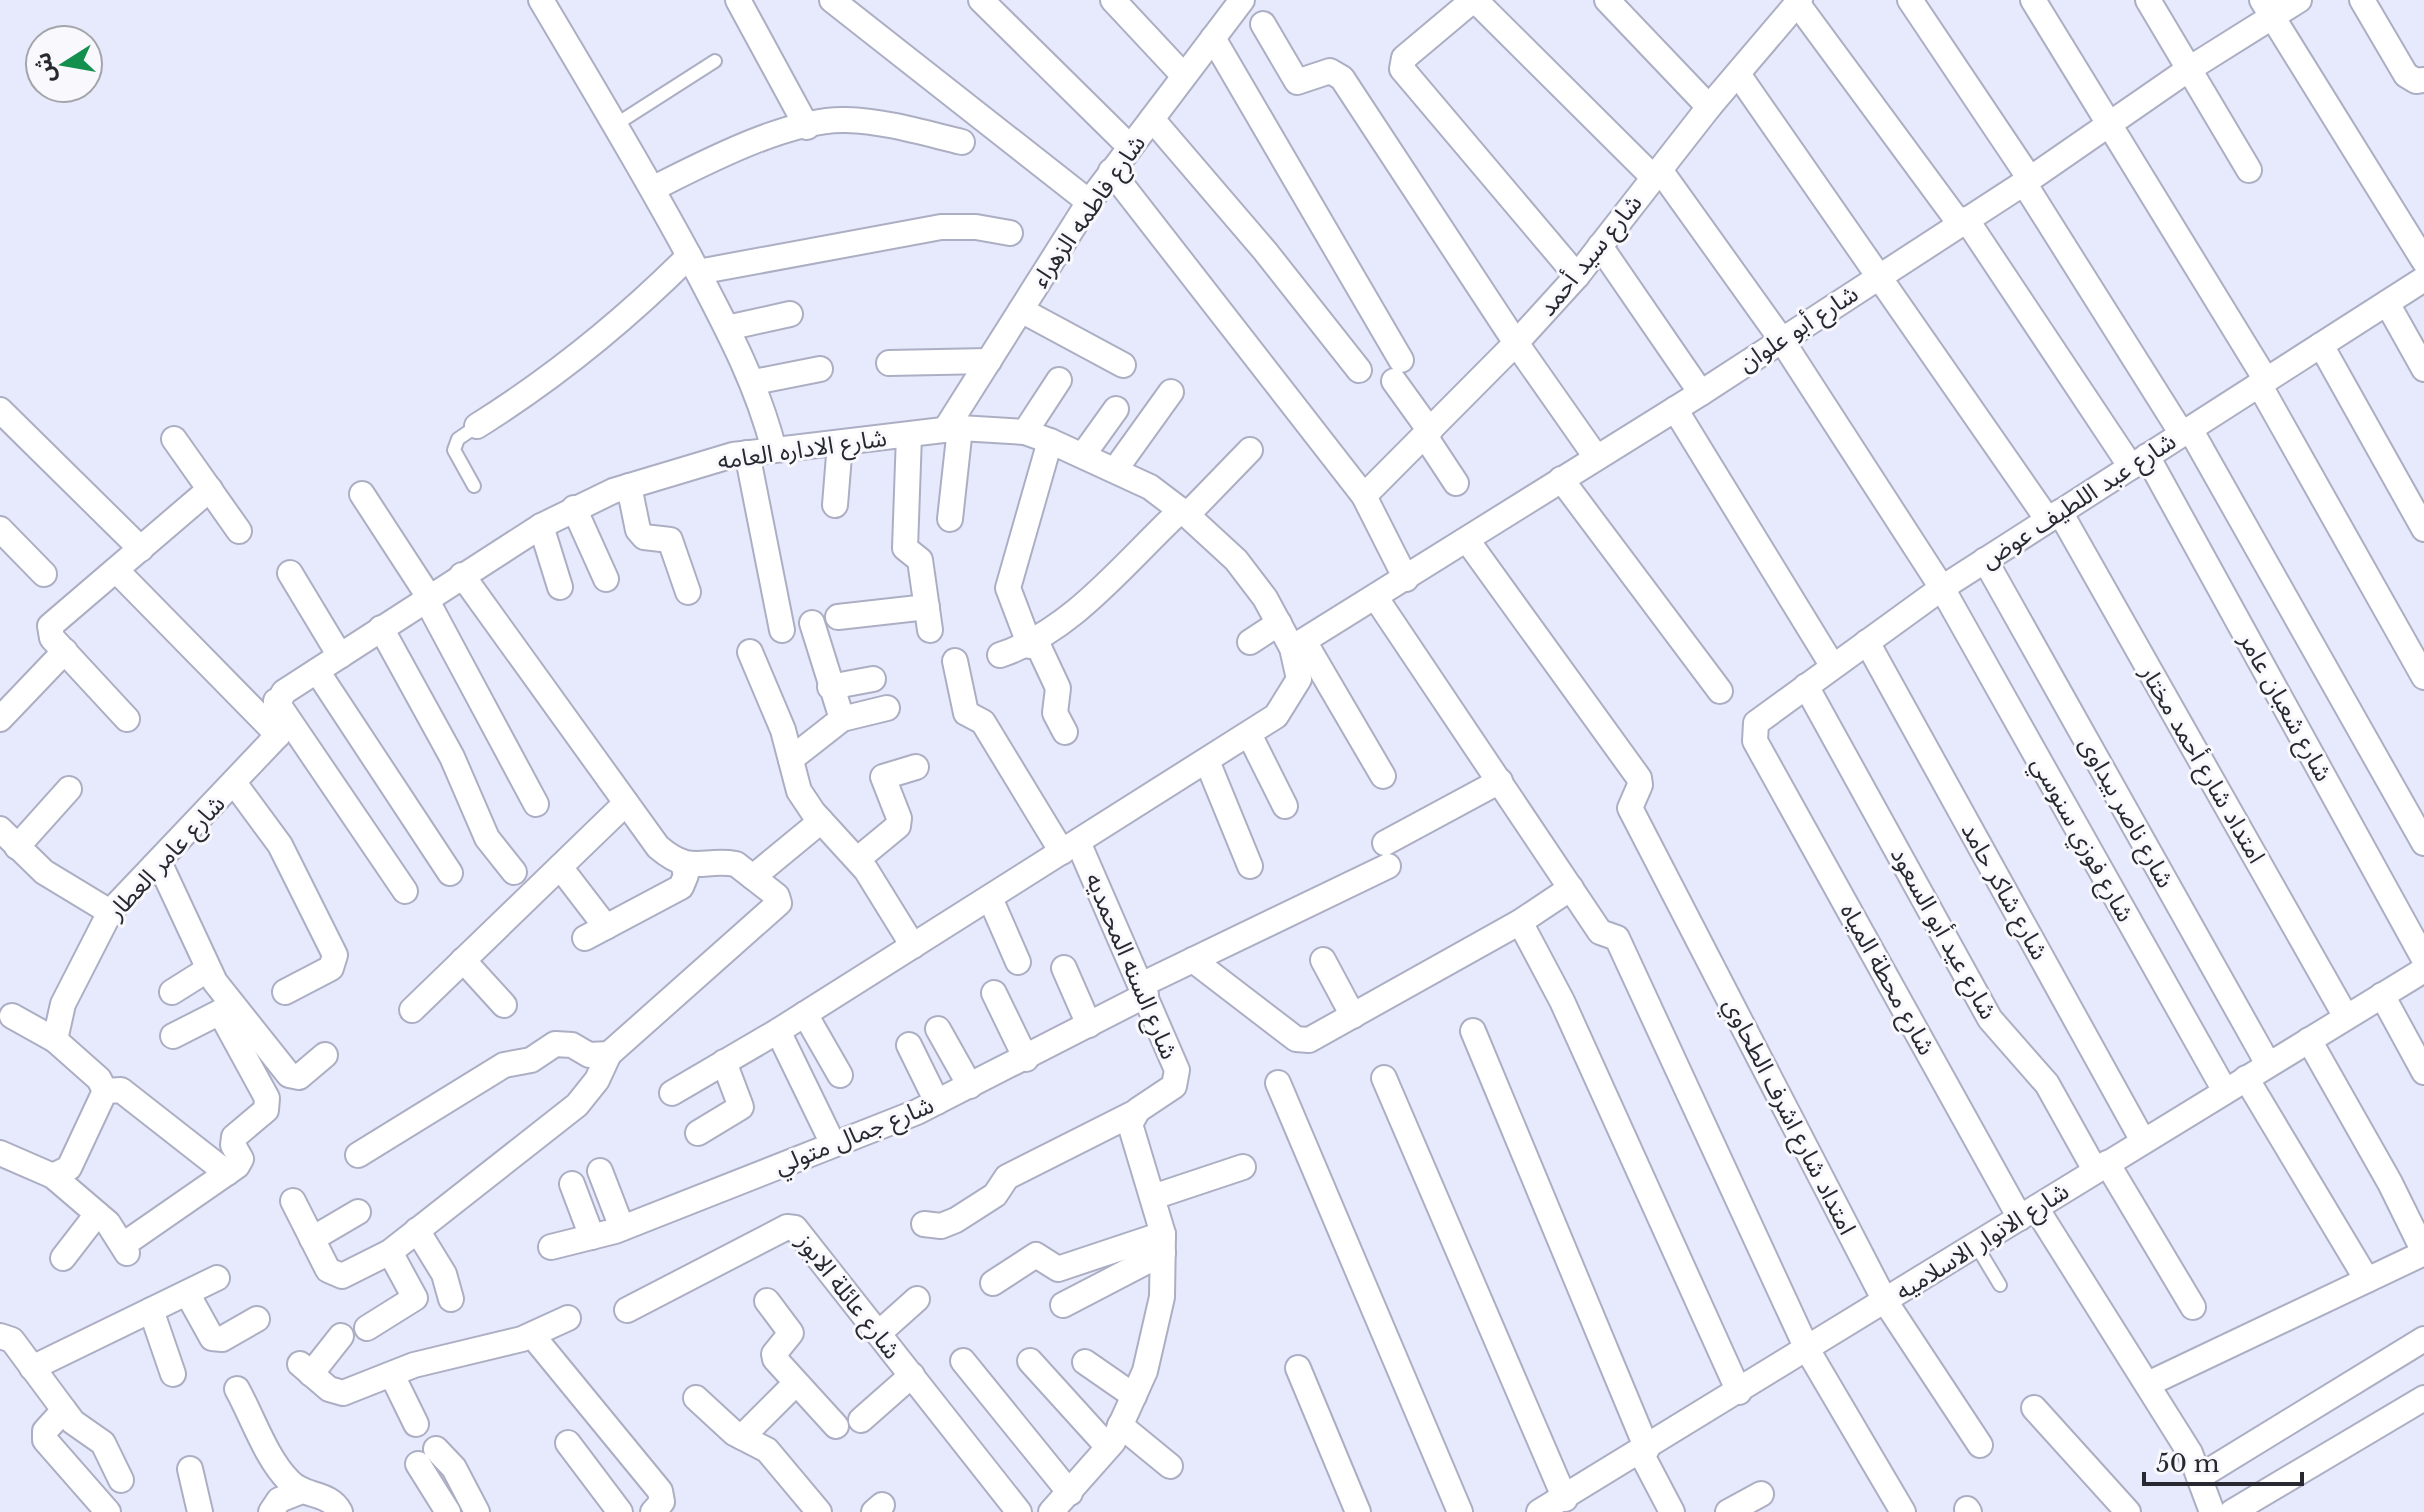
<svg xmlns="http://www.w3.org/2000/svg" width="2424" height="1512" font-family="'Libre Baskerville','Noto Sans Arabic',serif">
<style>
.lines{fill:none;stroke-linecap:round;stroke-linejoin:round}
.service-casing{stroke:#acafc3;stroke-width:16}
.minor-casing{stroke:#acafc3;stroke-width:28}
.service{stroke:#fff;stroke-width:12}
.minor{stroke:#fff;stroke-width:24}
.labels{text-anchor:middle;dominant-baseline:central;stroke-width:6;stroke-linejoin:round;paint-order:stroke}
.street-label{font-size:24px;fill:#272830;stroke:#f8f8fd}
</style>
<rect width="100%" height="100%" fill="#e7eafc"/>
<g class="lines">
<g class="service-casing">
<g id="service">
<path d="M615,125L715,61"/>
<path d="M474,486L454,450L458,439L477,426"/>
<path d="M1976,1245L2000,1285"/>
</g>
</g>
<g class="minor-casing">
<g id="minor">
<path d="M541,0C593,88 646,175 694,265C726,326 757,383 774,450"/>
<path d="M738,0L807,127"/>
<path d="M832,0L1089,202"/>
<path d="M981,0L1130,147"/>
<path d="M1113,0L1184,76"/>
<path d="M1473,0L1404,58L1402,69L1577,276"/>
<path d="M1475,0L1654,178"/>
<path d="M1607,0L1709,107"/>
<path d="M1910,0L2030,179"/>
<path d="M2033,0L2266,380"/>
<path d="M2148,0L2249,170"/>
<path d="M2262,0L2424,261"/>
<path d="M2362,0L2406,75L2416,81L2424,80"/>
<path d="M1797,3L1960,224"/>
<path d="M1263,24L1297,82L1330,71L1342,78L1516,343L1596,457"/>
<path d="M1213,38L1401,360"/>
<path d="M1738,74L2048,520"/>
<path d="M1152,119L1265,251L1359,370"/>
<path d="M1660,170L1781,339L1942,588L2225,1091"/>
<path d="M1111,171L1364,496L1406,579"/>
<path d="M2024,183L2182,434"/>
<path d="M654,188C704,163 789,118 846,120C885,121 924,133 962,142"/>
<path d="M1966,219L2131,467"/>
<path d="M1600,246L1701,393"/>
<path d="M698,272L941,227H976L1010,233"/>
<path d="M2387,303L2424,369"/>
<path d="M1021,310L1123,365"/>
<path d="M727,328L790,314"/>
<path d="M2321,345L2424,529"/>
<path d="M889,363L989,361"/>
<path d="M1394,381L1430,431"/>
<path d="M754,382L820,369"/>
<path d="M2259,384L2424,677"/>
<path d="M1675,409L1832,665"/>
<path d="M0,410L141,549"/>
<path d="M477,426C555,377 624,321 689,256"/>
<path d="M2190,429L2424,843"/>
<path d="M945,430L1089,202L1242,0"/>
<path d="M1025,432L1059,380"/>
<path d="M909,435L905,548L920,560L930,630"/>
<path d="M1425,436L1456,483"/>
<path d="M174,439L239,531"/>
<path d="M747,453L782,630"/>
<path d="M1083,455L1116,409"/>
<path d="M2147,456L2424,959"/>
<path d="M1115,470L1171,392"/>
<path d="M1561,479L1720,691"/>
<path d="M629,486L638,530L644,537L670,540L688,592"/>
<path d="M362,494L429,597"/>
<path d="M1364,496L1516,343L1577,276L1709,107L1800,0"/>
<path d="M835,505L840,443"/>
<path d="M574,508L606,579"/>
<path d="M2060,512L2346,1017"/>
<path d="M1187,515L1250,450"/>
<path d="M950,519L960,428"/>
<path d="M541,526L560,587"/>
<path d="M0,529L44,574"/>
<path d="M1467,540L1639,778L1640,785L1630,808L1885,1301L1980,1445"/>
<path d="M1985,560L2268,1064"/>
<path d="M116,570L278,735"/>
<path d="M290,573L340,656"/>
<path d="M1376,598L1600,932L1617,938L1807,1349L1903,1512"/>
<path d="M426,599L536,804"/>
<path d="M838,617L927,607"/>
<path d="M812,623L842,719"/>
<path d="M381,628L452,757L487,838L514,872"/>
<path d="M1036,641L1058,688L1055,713L1065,732"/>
<path d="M1304,641L1383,776"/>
<path d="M1250,642L1279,623"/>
<path d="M1867,642L2143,1141"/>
<path d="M1030,646L1008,588L1050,441"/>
<path d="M1292,648L1701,393L2030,179L2189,69L2299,0"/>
<path d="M750,652L783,730L799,791L813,812L866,870L913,946"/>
<path d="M1000,655C1073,631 1126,561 1181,510"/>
<path d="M955,661L966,713L983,722L1062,852"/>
<path d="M317,671L450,873"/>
<path d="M1806,686L1990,1019L2047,1084L2095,1170"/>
<path d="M830,687L873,679"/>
<path d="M276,701L405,891"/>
<path d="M0,719L65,651"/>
<path d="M127,719L52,638L50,626L210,489"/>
<path d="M1249,734L1285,806"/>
<path d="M278,735L275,708L284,692L541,526L613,491L733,455L960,428L1025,432L1050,441L1150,487L1187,515L1236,560L1265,598L1292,648L1299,679L1276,716L778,1031L672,1093"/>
<path d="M791,759L842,719L887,708"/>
<path d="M1207,761L1250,866"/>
<path d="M235,784L280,845L335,955L331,968L285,992"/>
<path d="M0,829L44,872L110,912"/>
<path d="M1385,843L1500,781"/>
<path d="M17,847L69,789"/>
<path d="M858,859L898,826L899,818L883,777L916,767"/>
<path d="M159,862L215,982L289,1075L299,1077L325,1055"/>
<path d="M560,867L606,927"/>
<path d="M753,877L821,821"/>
<path d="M990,898L1018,962"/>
<path d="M1520,922L1562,1001L1739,1392"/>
<path d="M585,938L681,887L686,875L683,863"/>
<path d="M463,960L504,1005"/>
<path d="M1193,960L1296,1039L1309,1040L1520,922L1571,888"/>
<path d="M1323,960L1353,1016"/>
<path d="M1064,968L1089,1025"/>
<path d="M1141,985L1388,866"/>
<path d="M172,992L207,970"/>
<path d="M994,993L1026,1059"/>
<path d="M2382,995L2424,1072"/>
<path d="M412,1010L626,803"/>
<path d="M805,1014L840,1075"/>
<path d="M12,1016L55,1040"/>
<path d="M938,1029L970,1086"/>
<path d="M778,1031L833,1144"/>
<path d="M1473,1031L1647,1449"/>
<path d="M173,1036L232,1006"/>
<path d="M2309,1040L2390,1183L2424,1252"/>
<path d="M909,1045L937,1102"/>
<path d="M1384,1078L1565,1499"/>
<path d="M2246,1078L2367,1280"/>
<path d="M1278,1083L1460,1512"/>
<path d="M105,1091L121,1090L227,1173"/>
<path d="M698,1133L741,1107L724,1062"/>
<path d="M0,1153L53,1176L69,1168L105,1091L99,1079L55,1040L63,1004L110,912L278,735"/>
<path d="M358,1155L504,1065L531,1060L555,1044L572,1045L589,1055L609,1054L779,903L777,896L736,864C702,858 692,876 658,847L462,575"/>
<path d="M2107,1163L2193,1307"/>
<path d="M600,1171L622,1228"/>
<path d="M53,1176L108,1223L127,1253"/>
<path d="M572,1184L592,1237"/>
<path d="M1153,1197L1243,1167"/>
<path d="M293,1201L328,1270L342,1276L390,1252L577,1105L597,1080L609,1054"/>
<path d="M2036,1208L2190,1453L2212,1512"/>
<path d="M2020,1218L1755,741L1756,723L1942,588L2424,279"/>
<path d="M924,1224L941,1226L956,1220L995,1195L1007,1177L1134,1113"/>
<path d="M417,1230L444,1274L451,1299"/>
<path d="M312,1239L358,1212"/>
<path d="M123,1245L237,1166L241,1159L233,1145L234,1137L266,1110L267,1098L220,1012"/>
<path d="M551,1247L615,1231L917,1112L1146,995"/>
<path d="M63,1258L97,1214"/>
<path d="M993,1283L1036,1255L1058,1269L1163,1234"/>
<path d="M187,1293L212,1338L222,1339L257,1319"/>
<path d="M767,1301L791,1333L774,1354L775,1359L836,1426"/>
<path d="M1063,1305L1163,1253"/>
<path d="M151,1310L173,1374"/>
<path d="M627,1310L787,1227L795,1228L1019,1512"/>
<path d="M367,1328L415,1298L390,1252"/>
<path d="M879,1333L917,1299"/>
<path d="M532,1335L660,1491L662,1502L653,1512"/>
<path d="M0,1336L12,1340L64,1410L45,1431V1440L108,1512"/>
<path d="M963,1361L1070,1493"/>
<path d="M1030,1361L1108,1447"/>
<path d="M1085,1362L1134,1396"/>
<path d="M300,1364L329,1389L343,1393L414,1365L522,1339L568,1318"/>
<path d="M32,1368L217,1278"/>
<path d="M1298,1368L1358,1512"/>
<path d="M311,1374L341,1336"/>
<path d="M392,1375L416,1424"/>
<path d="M2148,1384L2424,1253"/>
<path d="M237,1389C253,1418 266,1458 289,1481C304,1498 329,1491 340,1512"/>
<path d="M696,1398L734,1433L767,1450L819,1512"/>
<path d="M2034,1408L2128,1512"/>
<path d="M64,1410L73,1422L103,1443L121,1480"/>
<path d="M861,1420L912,1375"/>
<path d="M1120,1425L1170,1466"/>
<path d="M742,1437L796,1383"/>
<path d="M568,1443L620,1512"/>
<path d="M436,1449L454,1468L477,1512"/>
<path d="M1641,1453L1672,1512"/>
<path d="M418,1464L448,1512"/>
<path d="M190,1469L200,1512"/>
<path d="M2199,1477L2424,1339"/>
<path d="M1967,1509L1969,1512"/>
<path d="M271,1512L279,1500L302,1491"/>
<path d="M874,1512L882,1505"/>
<path d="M1051,1512L1113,1442L1145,1371L1162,1297L1163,1234L1130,1124L1138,1110L1174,1086L1177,1070L1078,842"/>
<path d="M1539,1512L2424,970"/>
<path d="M1728,1512L1761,1494"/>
<path d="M2232,1512L2424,1398"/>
</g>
</g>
<use href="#service" class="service"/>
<use href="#minor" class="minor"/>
</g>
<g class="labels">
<g class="street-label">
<text transform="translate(1088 211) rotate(-55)">شارع فاطمه الزهراء</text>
<text transform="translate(1590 255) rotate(-51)">شارع سيد أحمد</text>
<text transform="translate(1798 328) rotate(-33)">شارع أبو علوان</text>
<text transform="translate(802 449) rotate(-8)">شارع الاداره العامه</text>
<text transform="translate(2078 500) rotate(-33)">شارع عبد اللطيف عوض</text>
<text transform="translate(2286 707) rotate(61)">شارع شعبان عامر</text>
<text transform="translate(2203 764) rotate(60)">امتداد شارع أحمد مختار</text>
<text transform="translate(2127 812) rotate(61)">شارع ناصر بيداوى</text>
<text transform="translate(2083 839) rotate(61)">شارع فوزي سنوسي</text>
<text transform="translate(166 857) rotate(-47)">شارع عامر العطار</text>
<text transform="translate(2005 891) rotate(61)">شارع شاكر حامد</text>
<text transform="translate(1944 933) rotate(61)">شارع عيد أبو السعود</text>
<text transform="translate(1132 966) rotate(67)">شارع السنه المحمديه</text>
<text transform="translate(1888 979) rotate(61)">شارع محطة المياه</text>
<text transform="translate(1790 1116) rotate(63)">امتداد شارع اشرف الطحاوي</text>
<text transform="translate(854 1135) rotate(-22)">شارع جمال متولي</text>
<text transform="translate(1982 1241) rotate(-32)">شارع الانوار الاسلاميه</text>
<text transform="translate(849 1296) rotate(52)">شارع عائلة الابوز</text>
</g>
</g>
<g transform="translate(64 64) rotate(259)"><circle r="38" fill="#f8f8fd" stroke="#a4a5ab" stroke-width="2"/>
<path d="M0-6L14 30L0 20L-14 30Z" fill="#13904d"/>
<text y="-12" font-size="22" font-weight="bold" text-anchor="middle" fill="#272830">ش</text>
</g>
<path d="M2144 1472v12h158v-12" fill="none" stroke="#272830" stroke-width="4"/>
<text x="2156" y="1472" font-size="24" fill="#272830" stroke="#f8f8fd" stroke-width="6" paint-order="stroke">50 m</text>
</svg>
